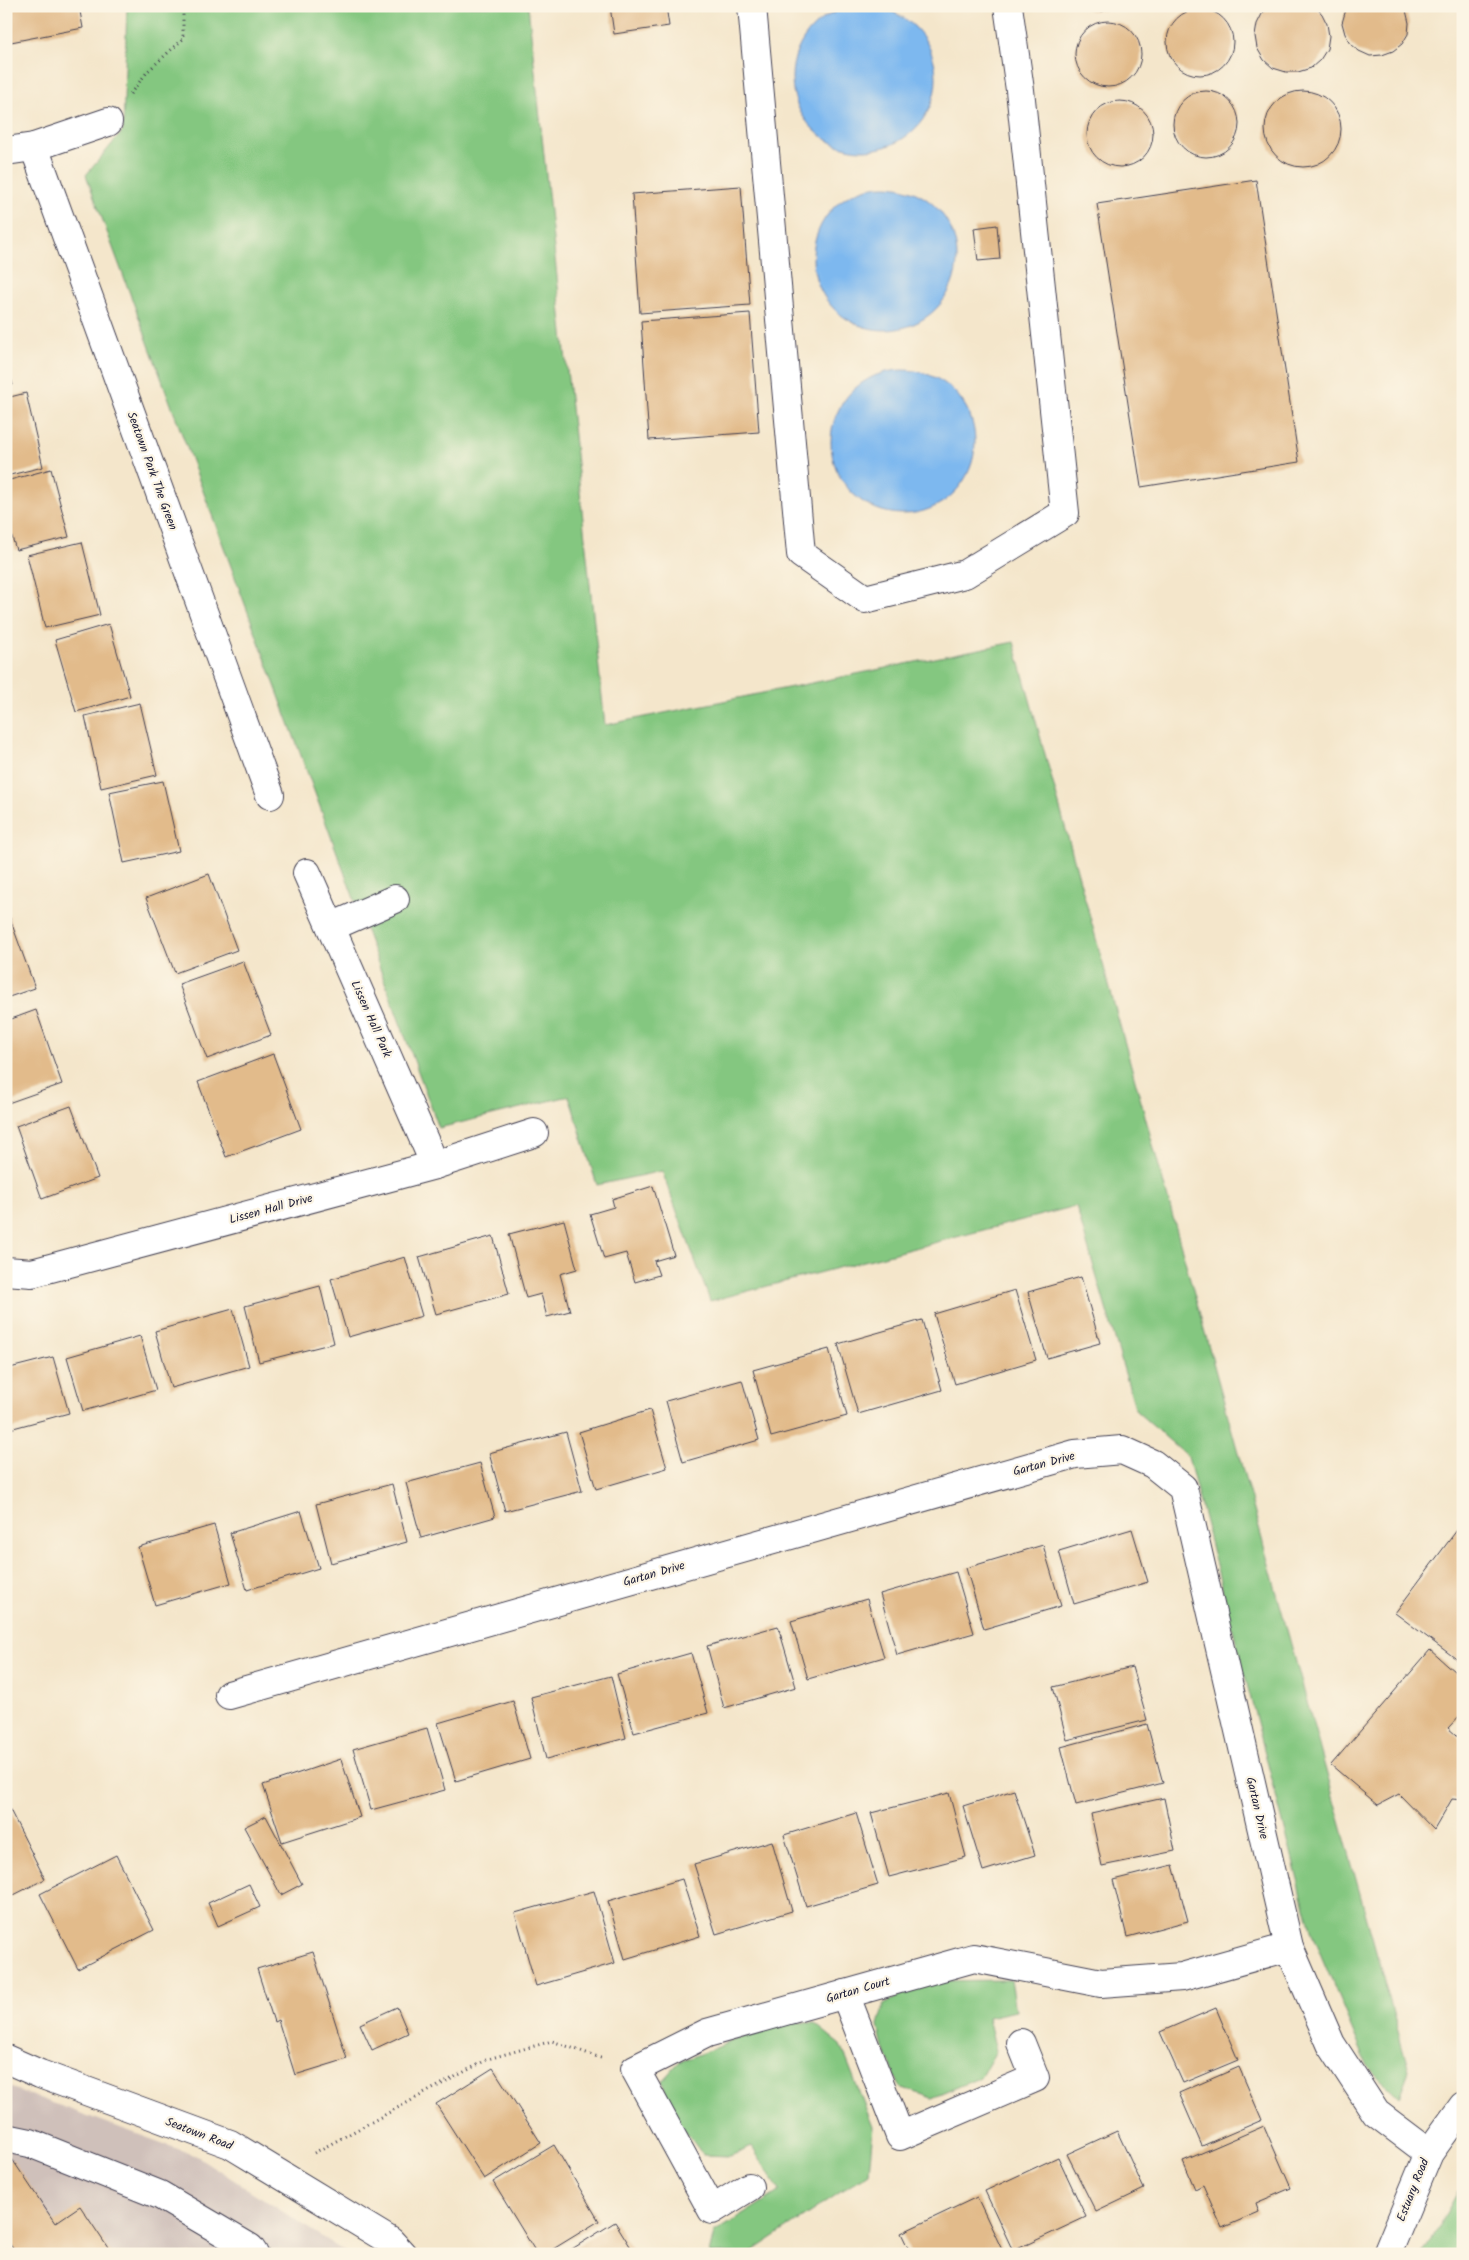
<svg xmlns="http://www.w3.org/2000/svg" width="1469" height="2260" font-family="Kalam,sans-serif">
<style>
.industrial{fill:#cfc0ba}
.green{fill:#84c780;stroke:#53745e}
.water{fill:#7db8ef;stroke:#506d95}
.building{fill:#e2bb8b}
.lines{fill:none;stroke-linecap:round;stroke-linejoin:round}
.minor-casing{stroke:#423f51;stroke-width:30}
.path{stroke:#423f51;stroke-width:3;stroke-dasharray:1 4;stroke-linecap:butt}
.minor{stroke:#fff;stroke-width:28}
.labels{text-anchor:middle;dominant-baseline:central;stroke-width:4.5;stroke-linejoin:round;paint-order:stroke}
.street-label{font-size:12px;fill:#22223b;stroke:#fcf5e5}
</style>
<rect width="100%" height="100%" fill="#fcf5e5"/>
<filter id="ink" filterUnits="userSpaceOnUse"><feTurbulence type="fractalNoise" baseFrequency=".02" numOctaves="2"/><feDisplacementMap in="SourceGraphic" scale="10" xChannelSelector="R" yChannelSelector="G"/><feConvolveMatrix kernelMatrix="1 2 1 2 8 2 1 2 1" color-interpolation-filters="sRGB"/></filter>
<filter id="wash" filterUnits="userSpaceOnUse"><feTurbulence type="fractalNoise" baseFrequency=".0096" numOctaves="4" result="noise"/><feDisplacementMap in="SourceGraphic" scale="20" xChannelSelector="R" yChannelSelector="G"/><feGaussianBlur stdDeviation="1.12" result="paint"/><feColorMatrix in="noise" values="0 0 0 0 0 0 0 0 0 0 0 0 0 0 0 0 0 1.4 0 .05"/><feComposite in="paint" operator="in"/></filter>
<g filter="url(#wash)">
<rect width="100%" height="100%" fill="#f4e6cb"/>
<path class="industrial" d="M6,2086L197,2156L348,2254H6Z"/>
<g class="green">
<path d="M127,6H528L605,725L1014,642L1409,2071L1399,2097L1368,2067L1312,1934L1188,1457L1136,1411L1076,1206L710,1301L662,1171L597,1185L569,1096L439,1128L86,175L123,131Z"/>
<path d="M1011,1980L1016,2011L988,2017L996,2051L981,2077L932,2098L900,2087L882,2043L878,2025L884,2004L928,1981Z"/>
<path d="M781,2022L814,2023L841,2045L873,2127L869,2173L748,2254H709L714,2233L780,2191L752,2147L730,2156L703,2155L673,2114L662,2081L679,2062Z"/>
<path d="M1463,2183V2254H1423Z"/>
</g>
<g class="water">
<circle cx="864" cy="78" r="72"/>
<circle cx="885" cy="258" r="72"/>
<circle cx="903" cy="442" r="72"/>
</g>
<g id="blocks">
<g class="building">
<path d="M6,6H79L83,28L11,42Z"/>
<path d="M610,6H666L669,26L614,34Z"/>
<path d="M1079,6H1115L1103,11H1091Z"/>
<path d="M1269,6H1315L1322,14L1327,24L1329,36L1327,49L1320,60L1311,68L1298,72H1286L1273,68L1264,60L1257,48L1255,36L1257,24L1262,14Z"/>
<path d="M1347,6H1405L1409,23L1408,34L1402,44L1393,51L1382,55L1370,56L1359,51L1351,44L1345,34L1342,23Z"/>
<circle cx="1200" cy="42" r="33"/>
<circle cx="1108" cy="54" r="33"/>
<circle cx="1206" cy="124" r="33"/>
<circle cx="1303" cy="129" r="38"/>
<circle cx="1120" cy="134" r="33"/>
<path d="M1256,180L1299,462L1141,487L1097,204Z"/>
<path d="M741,186L750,305L640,313L632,194Z"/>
<path d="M997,225L1000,259L978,261L974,228Z"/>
<path d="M750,313L759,432L649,440L641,321Z"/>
<path d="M6,361L13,385L6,387Z"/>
<path d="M26,393L43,467L6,476V398Z"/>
<path d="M51,469L69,537L16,550L6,517V481Z"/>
<path d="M82,542L100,615L45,628L27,555Z"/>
<path d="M109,624L130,696L76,712L55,640Z"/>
<path d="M140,703L157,775L101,788L85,716Z"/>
<path d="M163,781L179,851L124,863L109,792Z"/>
<path d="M209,874L237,950L175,973L146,898Z"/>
<path d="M9,916L35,988L6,998V917Z"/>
<path d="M243,961L271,1035L207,1059L179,984Z"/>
<path d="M36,1010L62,1084L8,1103L6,1021Z"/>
<path d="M273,1054L301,1129L226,1157L198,1082Z"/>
<path d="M71,1106L98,1178L42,1199L16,1126Z"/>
<path d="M653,1186L674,1255L654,1261L659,1275L635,1282L626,1253L604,1259L590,1214L614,1207L612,1199Z"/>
<path d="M564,1220L577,1269L560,1274L570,1311L547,1317L541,1294L526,1298L509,1234Z"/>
<path d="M493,1236L509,1294L436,1314L419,1257Z"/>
<path d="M405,1257L422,1316L348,1337L331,1279Z"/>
<path d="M1081,1277L1100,1343L1047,1358L1028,1292Z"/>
<path d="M320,1286L334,1343L259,1362L245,1306Z"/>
<path d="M1015,1290L1036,1360L955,1384L934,1314Z"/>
<path d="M233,1309L249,1366L171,1388L155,1331Z"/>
<path d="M922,1320L942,1390L858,1414L838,1344Z"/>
<path d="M140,1336L156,1390L83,1411L67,1357Z"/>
<path d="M829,1349L847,1416L771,1437L753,1370Z"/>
<path d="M53,1357L69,1413L6,1430V1369Z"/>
<path d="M742,1380L759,1440L683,1462L666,1401Z"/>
<path d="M650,1410L667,1468L596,1489L579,1432Z"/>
<path d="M566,1432L582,1491L505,1511L489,1453Z"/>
<path d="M480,1463L495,1517L421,1538L406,1483Z"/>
<path d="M392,1484L407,1542L331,1563L316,1504Z"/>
<path d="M301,1511L319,1568L247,1590L230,1533Z"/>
<path d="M1463,1522V1664L1395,1613Z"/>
<path d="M214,1525L231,1583L155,1605L138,1547Z"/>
<path d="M1132,1529L1148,1582L1074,1604L1059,1551Z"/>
<path d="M1043,1545L1061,1606L984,1629L966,1568Z"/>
<path d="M956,1572L974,1633L897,1655L880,1594Z"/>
<path d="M867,1599L884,1657L808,1679L791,1621Z"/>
<path d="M778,1626L796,1687L724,1708L707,1646Z"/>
<path d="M1430,1650L1463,1679V1712L1448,1728L1463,1741V1800L1452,1799L1434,1830L1399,1794L1378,1805L1331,1765Z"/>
<path d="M691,1653L708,1713L634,1733L617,1674Z"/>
<path d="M1132,1667L1147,1720L1067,1740L1053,1687Z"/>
<path d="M611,1676L626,1738L546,1759L531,1697Z"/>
<path d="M513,1701L530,1759L456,1781L438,1723Z"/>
<path d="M1147,1724L1163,1783L1076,1805L1061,1747Z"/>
<path d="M427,1728L445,1790L371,1810L353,1749Z"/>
<path d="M341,1759L360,1817L282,1842L263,1785Z"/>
<path d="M1014,1790L1035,1855L983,1871L963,1806Z"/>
<path d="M949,1793L966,1857L889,1877L871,1813Z"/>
<path d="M1164,1798L1175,1851L1102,1866L1091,1814Z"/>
<path d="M6,1802L45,1879L6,1899Z"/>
<path d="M856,1813L878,1885L806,1906L784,1835Z"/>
<path d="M266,1816L302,1884L281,1895L244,1827Z"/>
<path d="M772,1841L792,1911L716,1934L694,1864Z"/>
<path d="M116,1855L154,1930L78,1969L40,1894Z"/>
<path d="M1173,1865L1188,1921L1127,1937L1113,1880Z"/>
<path d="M682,1879L700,1936L625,1959L608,1901Z"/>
<path d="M249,1884L260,1907L218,1926L208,1903Z"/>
<path d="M594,1891L615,1963L536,1986L515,1913Z"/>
<path d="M313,1952L347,2059L295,2075L278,2020L274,2022L257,1969Z"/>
<path d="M397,2007L408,2033L372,2050L360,2024Z"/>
<path d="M1216,2008L1238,2060L1183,2083L1160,2032Z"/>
<path d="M1239,2067L1262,2120L1202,2146L1179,2093Z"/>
<path d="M493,2068L541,2143L484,2179L436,2104Z"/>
<path d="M1264,2126L1291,2188L1256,2203L1259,2212L1222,2228L1203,2185L1195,2189L1183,2161Z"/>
<path d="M1117,2131L1144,2189L1096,2212L1067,2154Z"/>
<path d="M554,2145L599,2221L545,2254H537L493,2182Z"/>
<path d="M1058,2157L1086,2217L1013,2251L985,2191Z"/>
<path d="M12,2159L55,2223L80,2206L112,2254H9L14,2250L6,2239V2163Z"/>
<path d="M977,2197L1004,2254H911L901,2233Z"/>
<path d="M615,2222L635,2254H564Z"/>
</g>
</g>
</g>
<g filter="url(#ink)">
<use href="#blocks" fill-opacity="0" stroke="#423f51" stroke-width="1"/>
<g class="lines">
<g class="minor-casing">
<g id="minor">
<path d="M752,6L801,554L865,599L965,574L1065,513L1020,90L1008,6"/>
<path d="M34,147L270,795"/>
<path d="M6,151L34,147L108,122"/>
<path d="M307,873L435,1165"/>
<path d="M331,927L395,899"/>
<path d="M6,1271L32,1273L435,1165L534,1133"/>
<path d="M229,1695L1075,1454L1122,1450L1153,1464L1183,1488L1289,1947L1331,2044L1376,2113L1429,2153"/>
<path d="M845,1994L900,2136L1035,2078L1021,2043"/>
<path d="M6,2059L40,2074L230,2144L390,2241L402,2254"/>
<path d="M6,2138L30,2143L160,2195L250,2248L254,2254"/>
<path d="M749,2187L712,2210L635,2069L707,2033L974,1958L1101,1983L1182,1977L1289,1947"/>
<path d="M1387,2254L1429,2153L1463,2106"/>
</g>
</g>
<g class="path">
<path d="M130,94L148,71L183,39V6"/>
<path d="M314,2153L488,2059L552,2041L601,2058"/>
</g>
<use href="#minor" class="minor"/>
</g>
</g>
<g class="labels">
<g class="street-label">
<text transform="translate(152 471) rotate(70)">Seatown Park The Green</text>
<text transform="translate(371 1019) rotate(66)">Lissen Hall Park</text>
<text transform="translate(271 1209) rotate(-15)">Lissen Hall Drive</text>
<text transform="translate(1044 1464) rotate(-15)">Gartan Drive</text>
<text transform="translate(654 1574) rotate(-16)">Gartan Drive</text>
<text transform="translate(1257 1808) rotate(77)">Gartan Drive</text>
<text transform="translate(858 1990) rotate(-16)">Gartan Court</text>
<text transform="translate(199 2134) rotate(21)">Seatown Road</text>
<text transform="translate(1413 2190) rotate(-68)">Estuary Road</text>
</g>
</g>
<rect width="1469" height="2260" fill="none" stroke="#fcf5e5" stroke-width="25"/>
</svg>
